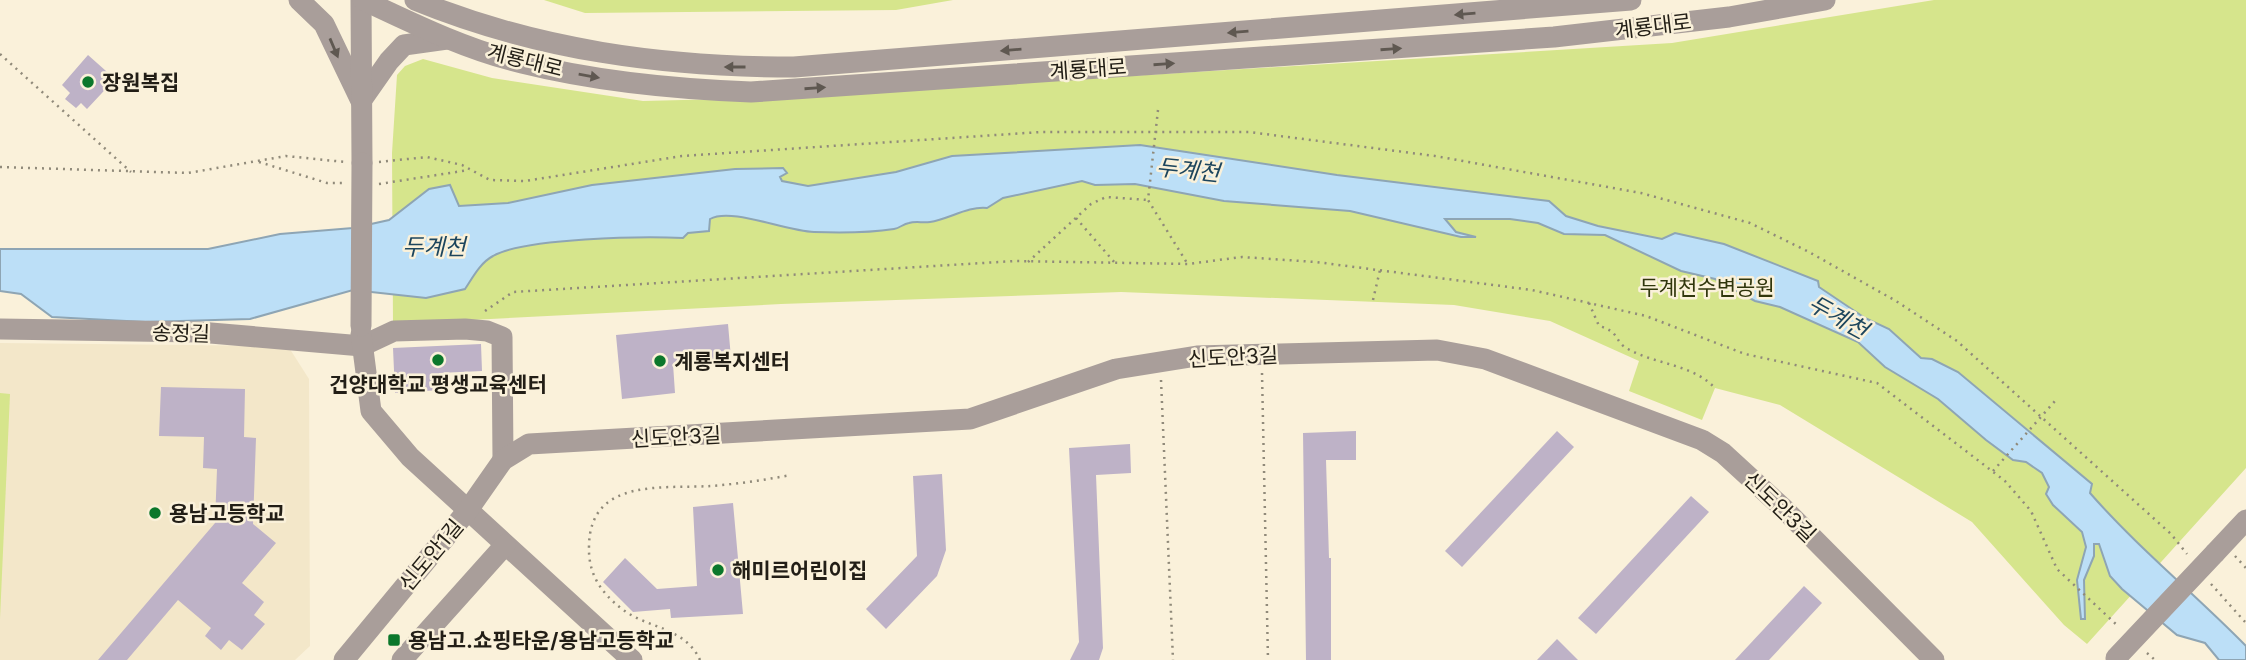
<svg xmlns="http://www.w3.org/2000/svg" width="2246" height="660" font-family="Inter,'Noto Sans KR',sans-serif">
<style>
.built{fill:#f3e7c9}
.green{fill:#d6e58c}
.water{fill:#bcdff7;stroke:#8ea5b4;stroke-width:2}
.building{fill:#beb2c7}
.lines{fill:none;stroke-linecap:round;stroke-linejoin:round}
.path{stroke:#908a7a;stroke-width:2.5;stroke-dasharray:2 5;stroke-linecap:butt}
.minor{stroke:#a99e9a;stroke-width:21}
.minor-bridge{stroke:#a99e9a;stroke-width:21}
.oneway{fill:#5f5851}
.poi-dot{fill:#0b772b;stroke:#faf1da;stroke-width:2.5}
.labels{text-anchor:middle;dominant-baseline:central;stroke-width:5;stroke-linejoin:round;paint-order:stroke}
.street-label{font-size:21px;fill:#221e16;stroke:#faf1da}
.poi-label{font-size:21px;font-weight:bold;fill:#221e16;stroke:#faf1da;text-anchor:start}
.park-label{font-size:21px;fill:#30360c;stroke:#faf1da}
.water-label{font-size:23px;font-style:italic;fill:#1c455d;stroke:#faf1da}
</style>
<rect width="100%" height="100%" fill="#faf1da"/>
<path class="built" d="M0,343L288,346L309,379L310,646L295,660H0Z"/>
<g class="green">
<path d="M544,0H953L896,10L585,13Z"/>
<path d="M1934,0H2246V468L2087,644L2064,625L1972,522L1780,405L1715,388L1702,420L1629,391L1639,361L1550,321L1454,305L1121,292L781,304L393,324L392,153L397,75L405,66L423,59L492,78L643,101L768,98L1672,43Z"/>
<path d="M0,393L10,394L0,619Z"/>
</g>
<path class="water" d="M1140,145L1337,175L1549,201L1566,216L1598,226L1662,239L1675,233L1724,244L1818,281L1819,287L1865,318L1889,329L1921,358L1932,359L1958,372L2092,484L2090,493C2138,548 2195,594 2246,646V660H2219L2205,643L2177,635L2122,589L2110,576L2099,544H2094V556L2084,580L2085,619H2081L2077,580L2086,547L2082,532L2053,505L2046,494L2049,487L2042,473L2026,462L2013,460L1986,440L1938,399L1885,367L1858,342L1780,307L1755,301L1715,279L1681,271L1605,235L1564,234L1538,223L1510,219H1445L1456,232L1476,237H1461L1350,211L1224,201L1135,184L1095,185L1082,181L1003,198L987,208C968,206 949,219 930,222C923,223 915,221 909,223C903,224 900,228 894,229C868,233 841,233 814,232C785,231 731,207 710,219L709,231L688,233L683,238C644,236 524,238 493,256C480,263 473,277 465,289L426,298L353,290L250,319L145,322L52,317L21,294L0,291V249H208L280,234L353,228L389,220L429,189L450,185L459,206L508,203L592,185L735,169L783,168L787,173L780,177L782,181L808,186L896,172L952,156Z"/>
<g class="building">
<path d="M88,55L115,79L87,109L81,103L76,108L65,99L70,93L62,85Z"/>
<path d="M728,324L731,358L673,364L675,393L622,399L616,335Z"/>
<path d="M481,344L482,371L439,373L440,390L395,393L393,348Z"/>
<path d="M161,387L245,389L244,437L256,438L253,524L276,543L242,583L264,602L254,615L265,624L242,650L229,640L221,650L205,636L211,628L178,600L127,660H98L215,523L217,469L203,468L204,437L159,436Z"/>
<path d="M1356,431V460H1326L1329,558H1331V660H1306L1303,433Z"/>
<path d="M1557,431L1574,447L1462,567L1445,551Z"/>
<path d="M1130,444L1131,473L1096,475L1103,648L1099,660H1070L1079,642L1069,448Z"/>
<path d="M942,474L946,550L937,576L886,629L866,609L917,556L913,476Z"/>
<path d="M1691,496L1709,512L1596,634L1578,618Z"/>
<path d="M733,503L743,614L671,618L670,609L633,612L603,582L625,558L657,589L697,586L693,507Z"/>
<path d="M1804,586L1822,603L1769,660H1735Z"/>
<path d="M1557,639L1578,660H1537Z"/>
</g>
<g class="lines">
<g class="path">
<path d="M0,54L131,172"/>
<path d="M1158,110L1148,200L1187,263"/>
<path d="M259,162L327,183H344"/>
<path d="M379,162L427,157L462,165L490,180L525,181L682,156L1041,132H1249L1435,156L1641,193L1750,223L1809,252L1896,301L1957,341L2171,534L2187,554"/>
<path d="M0,167L188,173L286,156L345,162"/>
<path d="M379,184L469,170"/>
<path d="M1076,218L1115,263"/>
<path d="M1028,262L1091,204L1106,197L1148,200"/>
<path d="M1373,300L1380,270"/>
<path d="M1589,303L1599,326C1621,332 1614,342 1628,349C1657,365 1692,364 1715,388"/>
<path d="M485,311L513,292L1015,261L1188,264L1242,257L1316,262L1532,290L1646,316L1745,354L1877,383L2005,481L2031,511L2057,569L2119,627"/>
<path d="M1262,373L1268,660"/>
<path d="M1161,380L1173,660"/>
<path d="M1993,471L2055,401"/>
<path d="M2235,556L2246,568"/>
<path d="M2211,584L2246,623"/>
<path d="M2147,653L2155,660"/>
<path d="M700,660C685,627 648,629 622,609C600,592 588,573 589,546C590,477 664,489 711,486C738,484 764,480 791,475"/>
</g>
<g class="minor">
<path d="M299,0L324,24L361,101L389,61L404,45L447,39"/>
<path d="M361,0L362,163"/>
<path d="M363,0C414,24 467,50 522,63C598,82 674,89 751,92L1554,37L1729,17L1825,0"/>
<path d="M415,0C537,50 663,67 794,67L1631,0"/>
<path d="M0,329L199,332L362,346L394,331L465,329L487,331L502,337L503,460"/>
<path d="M361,334L371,411L410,457L632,660"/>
<path d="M2215,553L2246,520"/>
<path d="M344,660L468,510L503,460L529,444L970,419L1116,369L1197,356L1437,350L1485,359L1702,440L1723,453L1783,508L1934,660"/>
<path d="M402,660L505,545"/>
</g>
<g class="minor-bridge">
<path d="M361,326L362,163"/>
<path d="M2116,658L2215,553"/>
</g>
</g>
<defs><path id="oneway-solid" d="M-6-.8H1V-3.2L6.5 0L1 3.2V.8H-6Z" transform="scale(1.75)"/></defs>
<g class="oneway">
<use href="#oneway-solid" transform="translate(1465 14) rotate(175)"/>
<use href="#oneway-solid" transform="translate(1238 32) rotate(175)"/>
<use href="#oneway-solid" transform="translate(334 48) rotate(67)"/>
<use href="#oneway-solid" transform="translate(1391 49) rotate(-4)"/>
<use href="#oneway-solid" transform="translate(1011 50) rotate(175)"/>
<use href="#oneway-solid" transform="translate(1164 64) rotate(-4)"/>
<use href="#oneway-solid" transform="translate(735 67) rotate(-180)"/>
<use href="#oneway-solid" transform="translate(589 76) rotate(10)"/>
<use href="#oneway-solid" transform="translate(815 88) rotate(-4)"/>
</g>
<g class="poi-dot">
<circle cx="88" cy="82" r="7"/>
<circle cx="438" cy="360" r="7"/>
<circle cx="660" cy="361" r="7"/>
<circle cx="155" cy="513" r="7"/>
<circle cx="718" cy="570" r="7"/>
<rect x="387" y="633" width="14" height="14" rx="3.5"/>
</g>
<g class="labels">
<g class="street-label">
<text transform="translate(1653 26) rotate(-7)">계룡대로</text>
<text transform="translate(525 60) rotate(14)">계룡대로</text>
<text transform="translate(1088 69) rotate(-4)">계룡대로</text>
<text transform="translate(181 333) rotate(2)">송정길</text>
<text transform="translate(1233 357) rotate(-3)">신도안3길</text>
<text transform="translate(676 437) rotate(-3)">신도안3길</text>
<text transform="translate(1780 507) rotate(44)">신도안3길</text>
<text transform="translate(431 555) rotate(-50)">신도안1길</text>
</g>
<g class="poi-label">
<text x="102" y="82">장원복집</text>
<text x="674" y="361">계룡복지센터</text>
<text x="438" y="384" text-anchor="middle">건양대학교 평생교육센터</text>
<text x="169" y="513">용남고등학교</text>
<text x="732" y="570">해미르어린이집</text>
<text x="408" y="640">용남고.쇼핑타운/용남고등학교</text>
</g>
<g class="park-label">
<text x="1707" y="287">두계천수변공원</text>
</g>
<g class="water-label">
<text transform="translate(1188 170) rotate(6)">두계천</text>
<text x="434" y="247">두계천</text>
<text transform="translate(1838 317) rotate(29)">두계천</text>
</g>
</g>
</svg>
